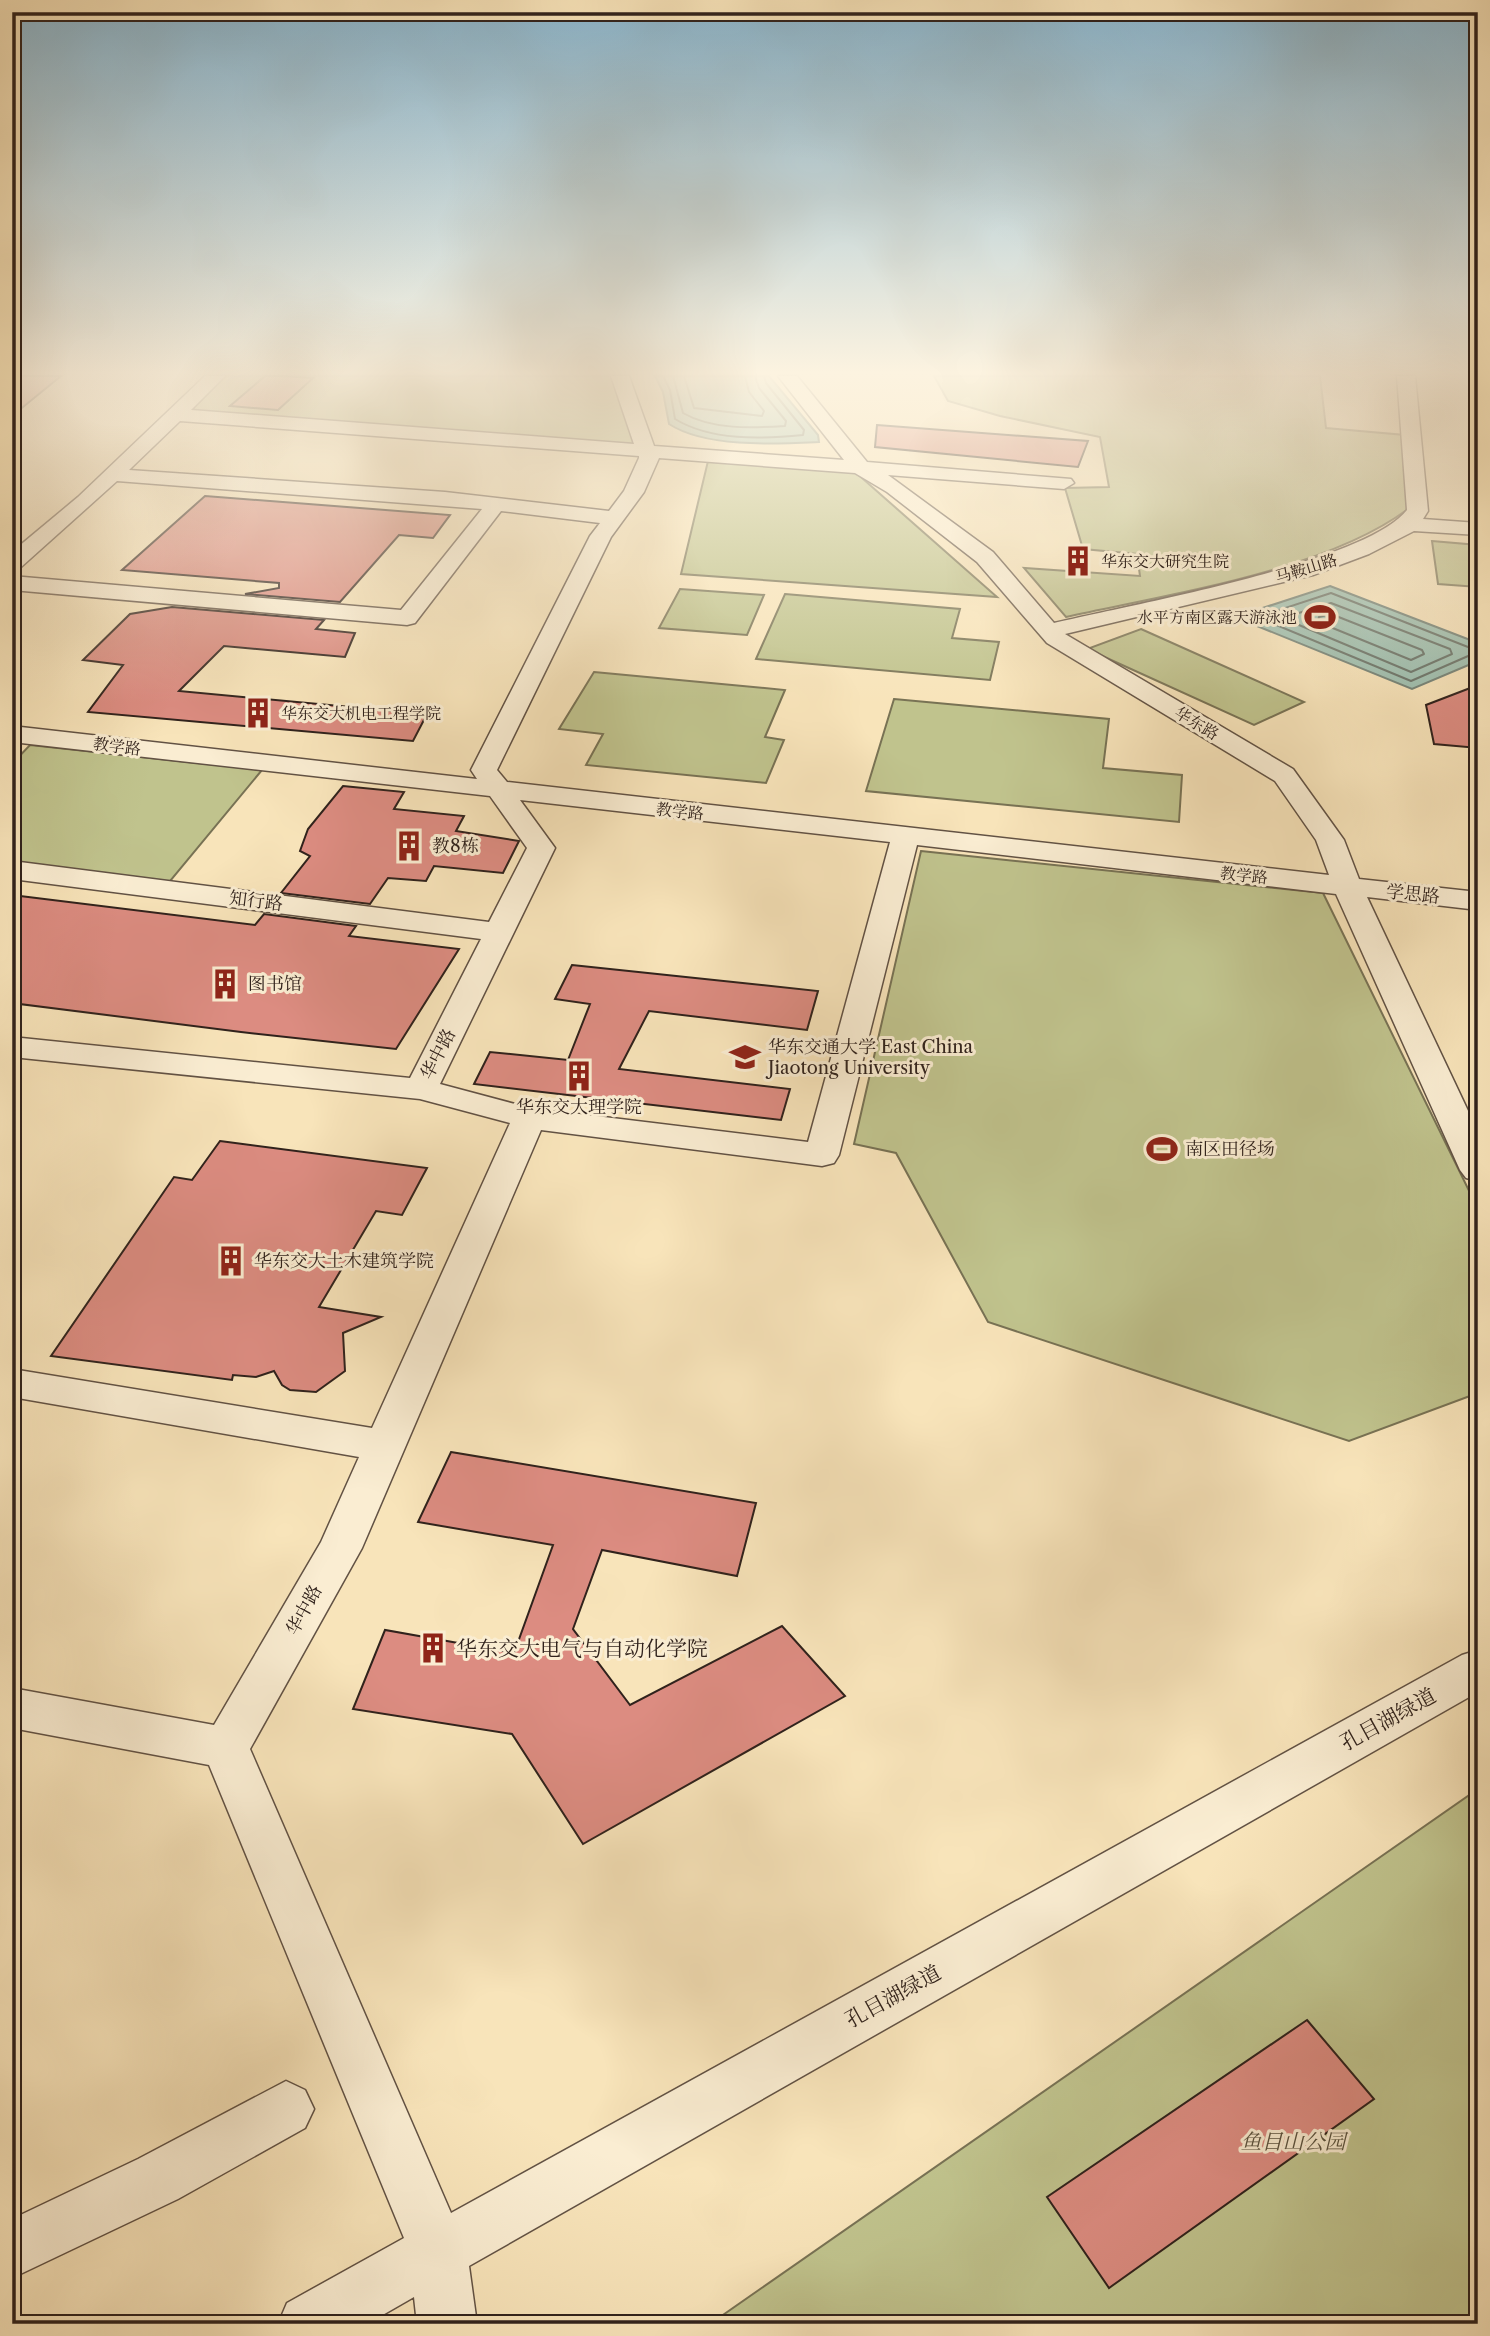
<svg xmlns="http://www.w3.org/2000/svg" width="1490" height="2336" font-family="'Libre Caslon Text','Noto Serif SC',serif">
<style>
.green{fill:#c0c38d;stroke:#787254;stroke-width:2}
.water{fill:#9dbfb0;stroke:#718075;stroke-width:2}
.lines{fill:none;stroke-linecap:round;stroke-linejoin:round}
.shore{stroke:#667066;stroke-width:2}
.building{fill:#dc8c81;stroke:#30221c;stroke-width:2}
.minor-casing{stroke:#625244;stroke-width:3}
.minor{fill:#faedd2;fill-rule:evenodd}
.labels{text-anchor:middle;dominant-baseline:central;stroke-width:6;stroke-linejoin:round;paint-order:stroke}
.far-poi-label{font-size:16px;fill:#30221c;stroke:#faedd2;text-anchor:start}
.far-street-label{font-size:16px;fill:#30221c;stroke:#faedd2}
.poi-label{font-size:18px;fill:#30221c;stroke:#faedd2;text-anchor:start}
.street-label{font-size:18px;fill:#30221c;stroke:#faedd2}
.near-poi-label{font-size:21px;fill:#30221c;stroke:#faedd2;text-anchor:start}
.near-street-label{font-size:21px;fill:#30221c;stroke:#faedd2}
.near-park-label{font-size:21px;font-style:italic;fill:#5b523e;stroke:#faedd2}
</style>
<rect width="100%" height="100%" fill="#f8e4ba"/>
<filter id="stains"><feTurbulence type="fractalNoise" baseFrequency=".00286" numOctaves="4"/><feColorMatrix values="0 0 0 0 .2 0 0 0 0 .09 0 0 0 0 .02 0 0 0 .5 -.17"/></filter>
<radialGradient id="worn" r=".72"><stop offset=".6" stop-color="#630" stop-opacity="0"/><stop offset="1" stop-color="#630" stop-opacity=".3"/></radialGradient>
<g class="green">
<path d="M218,376H614L636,448L179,415Z"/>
<path d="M934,376H1320L1326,428L1405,435L1408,509C1325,571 1169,594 1066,617L1024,568L1140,576L1137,554L1083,549L1065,488L1109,487L1100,437L1000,416L948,401Z"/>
<path d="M708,461L854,471L997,597L681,574Z"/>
<path d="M1432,541L1478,545V587L1438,584Z"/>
<path d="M680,589L764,595L747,635L659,628Z"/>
<path d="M785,594L960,609L952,638L999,642L990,680L756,659Z"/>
<path d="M1141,629L1304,702L1254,725L1087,649Z"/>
<path d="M594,672L785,690L765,737L784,740L766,783L586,765L603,734L559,729Z"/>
<path d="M894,699L1109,719L1103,768L1182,775L1179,822L866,791Z"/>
<path d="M30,745L262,770L166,886L12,867V764Z"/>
<path d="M921,851L1323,893L1478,1209V1393L1349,1441L988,1322L896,1153L854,1144Z"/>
<path d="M1478,1789V2324H710Z"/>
</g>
<g class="water">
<path d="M655,376H769L818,435L819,442C775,444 706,448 669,424L663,392Z"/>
<path d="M1330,586L1478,643V661L1412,689L1235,617Z"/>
</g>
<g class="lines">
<g class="shore">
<path d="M663,376L670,390L675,419C711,441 762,439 803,435L804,430L766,383L764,376"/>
<path d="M673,376L683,413C712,430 752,428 785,426L786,421L759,388L755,376"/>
<path d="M684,376L694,408L762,416L764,411L749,392L745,376"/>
<path d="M1331,593L1473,649L1475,653L1411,681L1262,619L1264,615Z"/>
<path d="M1331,603L1450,649L1452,654L1411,672L1287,620L1289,616Z"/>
<path d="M1331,614L1422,650L1424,654L1411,660L1318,622L1319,617Z"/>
</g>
</g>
<g class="building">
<path d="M12,376H61L12,416Z"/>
<path d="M265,376H283L313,378L278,410L230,406Z"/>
<path d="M877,425L1088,441L1078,467L875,447Z"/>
<path d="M205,496L450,515L433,538L399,535L340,602L245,594L279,588V583L122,570Z"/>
<path d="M172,607L324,620L316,629L355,633L345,657L224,646L179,691L427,714L413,741L88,712L123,665L83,660L130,614Z"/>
<path d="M1478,685V748L1434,744L1426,705Z"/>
<path d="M343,786L404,792L394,809L464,816L456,831L519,841L503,873L434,866L426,881L388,878L370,904L281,893L310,856L300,851L308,829Z"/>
<path d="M12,895L255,925L264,914L356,926L349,936L459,949L396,1049L241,1032L12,1003Z"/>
<path d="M572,965L818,991L807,1030L649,1011L619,1069L790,1089L781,1120L474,1084L490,1052L568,1060L590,1004L555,999Z"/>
<path d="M220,1141L427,1168L402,1215L376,1211L319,1307L381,1317L343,1333L345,1371L316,1392L290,1390L282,1385L274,1371L256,1377L233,1375L232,1380L51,1356L174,1177L192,1180Z"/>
<path d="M451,1452L756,1503L737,1576L602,1550L573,1629L630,1705L782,1626L845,1696L583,1844L512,1734L353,1709L385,1630L514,1653L553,1545L418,1522Z"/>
<path d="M1307,2020L1374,2099L1109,2288L1047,2197Z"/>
</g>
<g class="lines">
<g class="minor-casing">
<g id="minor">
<path d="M205,376H225L191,410L634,444L611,376H629L654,446L844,460L778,376H797L867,462L1071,479L1074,483L1064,489L888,475L993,552L1054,623C1128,605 1366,563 1407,510L1397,376H1415L1428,511L1423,519L1478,523V535L1414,531L1369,554L1313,575L1065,634L1293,769L1344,840L1359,879L1478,892V910L1367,897L1478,1132V1181L1466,1178L1460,1170L1336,894L917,845L839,1155L834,1163L822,1166L541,1130L362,1548L250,1749L451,2213L1462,1655L1478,1650V1692L469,2266L477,2324H417L414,2297L367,2324H278L287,2303L404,2238L209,1765L12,1728V1688L214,1725L321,1542L359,1457L12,1397V1369L372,1428L510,1123L420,1099L12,1057V1037L410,1078L481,939L12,879V861L489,922L527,848L490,796L12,742V726L477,779L471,770L590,536L600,523L501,511L415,623L407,625L12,590V576L401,610L482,509L117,481L20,568L12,570V552L78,497ZM180,421L639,456V458L624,491L609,511L445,492L129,470ZM659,458L855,473L887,492L977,562L1047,643L1275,781L1316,840L1329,875L507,782L497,770L611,537L644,492ZM520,800L890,842L808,1142L530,1108L440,1084L555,848Z"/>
<path d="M286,2081L305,2090L314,2109L305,2128L178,2199L12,2278V2219L138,2159Z"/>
</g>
</g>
<use href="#minor" class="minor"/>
</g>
<linearGradient id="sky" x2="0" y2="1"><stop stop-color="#8ab8d2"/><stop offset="0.53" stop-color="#fcf3e0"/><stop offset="1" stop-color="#fcf3e0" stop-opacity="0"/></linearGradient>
<rect width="1490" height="703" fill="url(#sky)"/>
<defs>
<g id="building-bare" transform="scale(2.415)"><path d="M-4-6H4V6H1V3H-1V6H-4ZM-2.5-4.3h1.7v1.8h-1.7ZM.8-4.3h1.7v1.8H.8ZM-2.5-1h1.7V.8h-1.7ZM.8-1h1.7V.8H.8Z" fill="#8f2418" stroke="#faedd2" stroke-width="2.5" paint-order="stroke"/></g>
<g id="stadium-bare" transform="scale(2.415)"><path d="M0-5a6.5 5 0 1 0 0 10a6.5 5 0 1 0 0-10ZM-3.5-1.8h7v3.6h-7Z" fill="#8f2418" stroke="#faedd2" stroke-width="2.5" paint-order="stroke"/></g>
<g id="university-bare" transform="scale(2.415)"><path d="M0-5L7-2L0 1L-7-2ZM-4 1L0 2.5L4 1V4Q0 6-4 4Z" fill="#8f2418" stroke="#faedd2" stroke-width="2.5" paint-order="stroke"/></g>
</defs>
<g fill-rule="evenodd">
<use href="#building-bare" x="1078" y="561"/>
<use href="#stadium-bare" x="1320" y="617"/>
<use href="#building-bare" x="258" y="713"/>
<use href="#building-bare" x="409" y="846"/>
<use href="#building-bare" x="225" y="984"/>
<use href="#university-bare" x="745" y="1057"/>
<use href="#building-bare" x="579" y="1076"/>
<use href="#stadium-bare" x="1162" y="1149"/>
<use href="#building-bare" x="231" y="1261"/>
<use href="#building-bare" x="433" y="1648"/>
</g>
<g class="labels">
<g class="far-poi-label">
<text x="1101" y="561">华东交大研究生院</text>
<text x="1297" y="617" text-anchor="end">水平方南区露天游泳池</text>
<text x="281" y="713">华东交大机电工程学院</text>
</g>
<g class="far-street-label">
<text transform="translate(1306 568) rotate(-17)">马鞍山路</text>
<text transform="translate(1197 723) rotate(31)">华东路</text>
<text transform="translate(117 746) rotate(7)">教学路</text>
<text transform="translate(680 811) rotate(6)">教学路</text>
<text transform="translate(1244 875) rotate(6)">教学路</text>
</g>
<g class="poi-label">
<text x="432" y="846">教8栋</text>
<text x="248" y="984">图书馆</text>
<text x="768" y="1047">华东交通大学 East China<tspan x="768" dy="21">Jiaotong University</tspan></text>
<text x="579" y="1107" text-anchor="middle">华东交大理学院</text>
<text x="1185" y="1149">南区田径场</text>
<text x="254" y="1261">华东交大土木建筑学院</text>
</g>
<g class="street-label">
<text transform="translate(1413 894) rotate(6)">学思路</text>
<text transform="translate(256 901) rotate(7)">知行路</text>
<text transform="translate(438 1054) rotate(-63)">华中路</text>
<text transform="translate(304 1610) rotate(-61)">华中路</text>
</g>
<g class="near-poi-label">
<text x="456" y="1648">华东交大电气与自动化学院</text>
</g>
<g class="near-street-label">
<text transform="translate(1388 1719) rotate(-29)">孔目湖绿道</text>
<text transform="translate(893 1996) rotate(-29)">孔目湖绿道</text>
</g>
<g class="near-park-label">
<text x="1293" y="2141">鱼目山公园</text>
</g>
</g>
<rect width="1490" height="2336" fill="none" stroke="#f8e4ba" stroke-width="42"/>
<rect x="14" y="14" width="1462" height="2308" fill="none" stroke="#30221c" stroke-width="3.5"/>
<rect x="21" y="21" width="1448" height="2294" fill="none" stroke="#30221c" stroke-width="2"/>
<rect width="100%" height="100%" filter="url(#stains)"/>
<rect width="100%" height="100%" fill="url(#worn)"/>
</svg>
